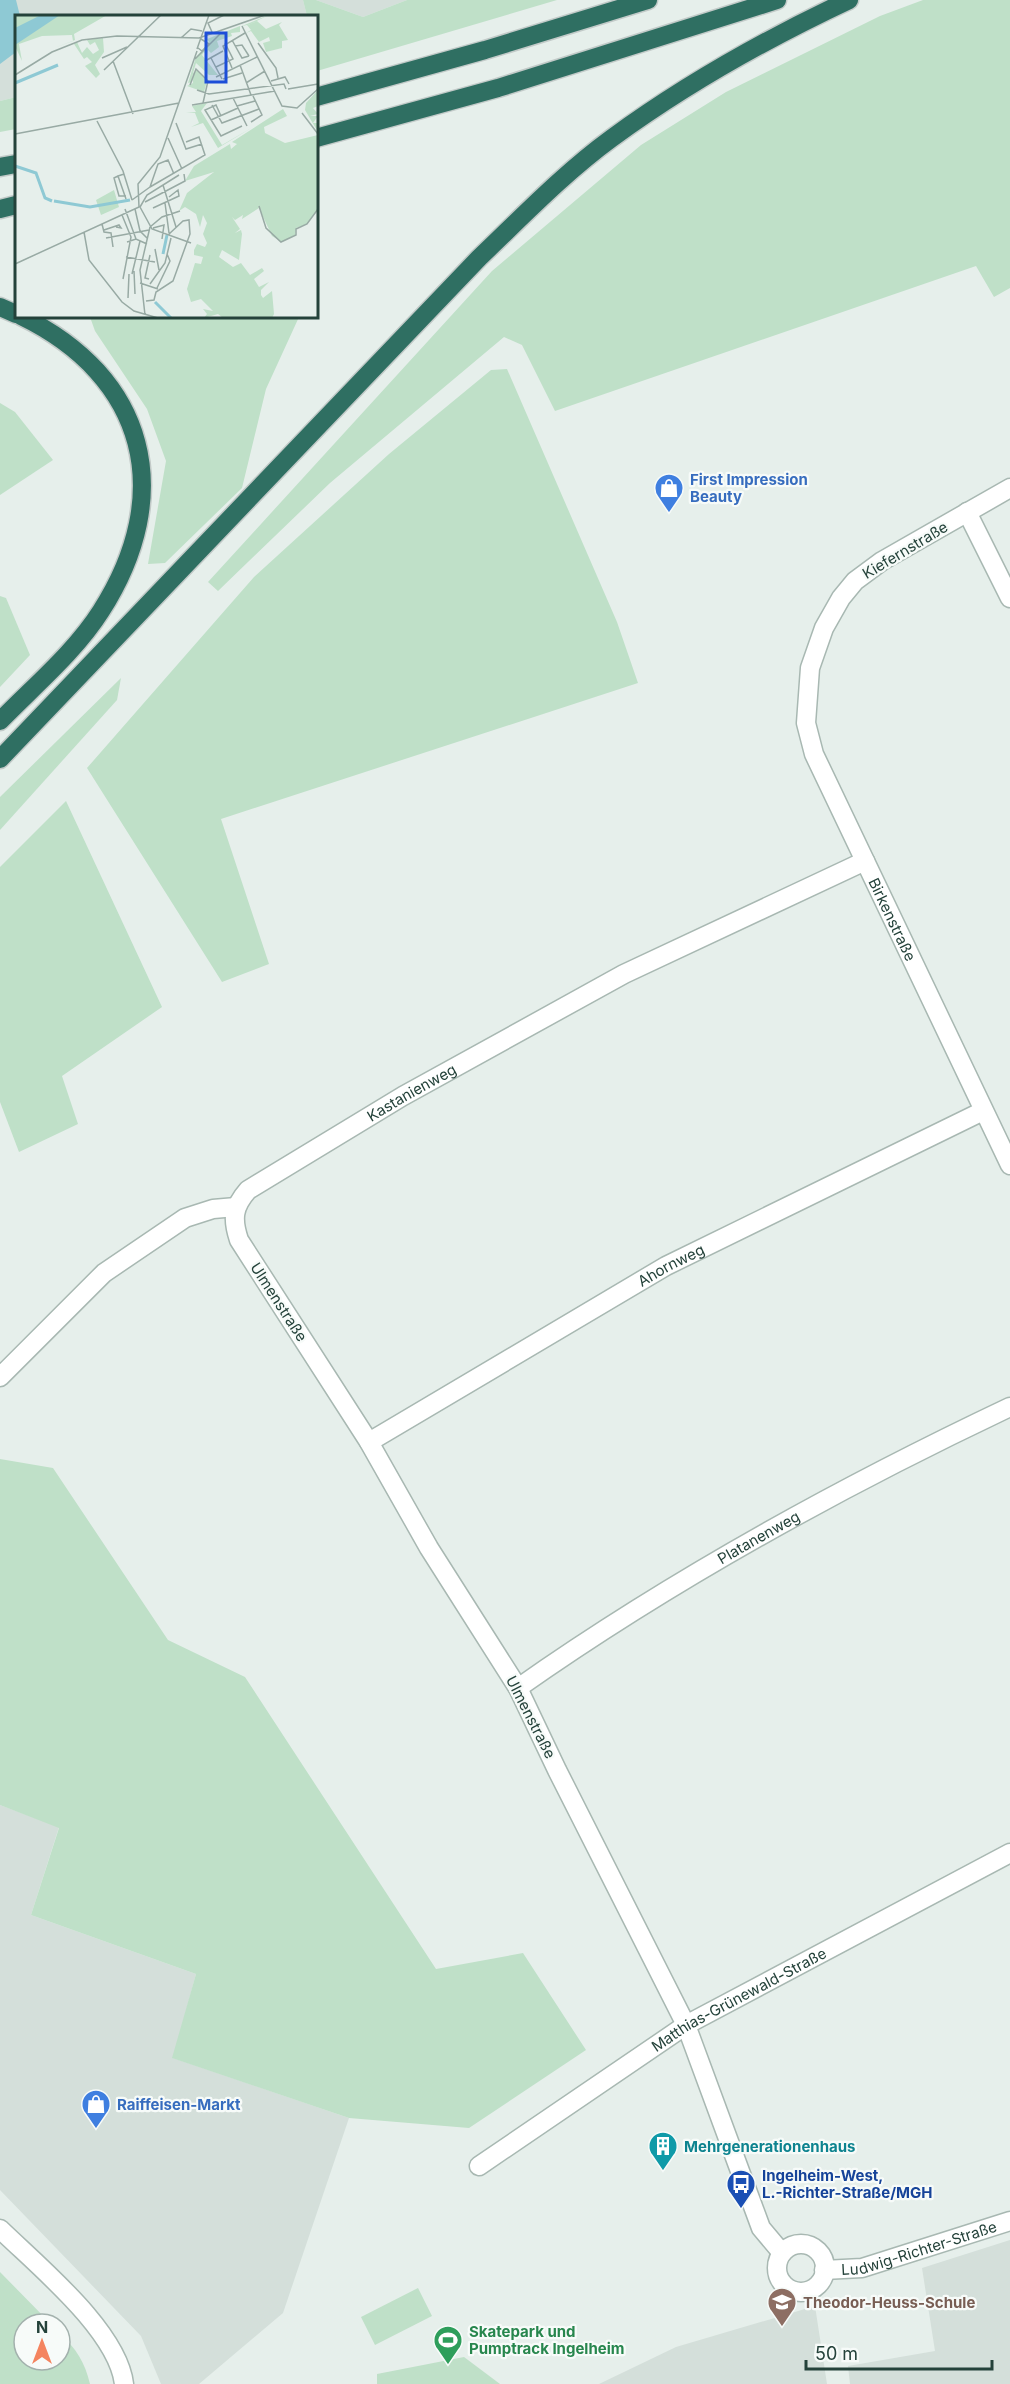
<svg xmlns="http://www.w3.org/2000/svg" width="1010" height="2384" font-family="Inter,sans-serif">
<style>
.built{fill:#d4dfda}
.green{fill:#bfe0c8}
.water{fill:#8ec9d4}
.lines{fill:none;stroke-linecap:round;stroke-linejoin:round}
.street-casing{stroke:#a8b8b2;stroke-width:21}
.highway-casing{stroke:#c2cac8;stroke-width:21}
.street{stroke:#fff;stroke-width:18}
.highway{stroke:#2f6f62;stroke-width:18}
.labels{text-anchor:middle;dominant-baseline:central;stroke-width:4.5;stroke-linejoin:round;paint-order:stroke}
.shop-label{font-size:15px;font-weight:bold;fill:#366cbe;stroke:#f7fbf9;text-anchor:start}
.street-label{font-size:15px;fill:#24423a;stroke:#f7fbf9}
.culture-label{font-size:15px;font-weight:bold;fill:#0d838f;stroke:#f7fbf9;text-anchor:start}
.transit-label{font-size:15px;font-weight:bold;fill:#164399;stroke:#f7fbf9;text-anchor:start}
.education-label{font-size:15px;font-weight:bold;fill:#785e54;stroke:#f7fbf9;text-anchor:start}
.leisure-label{font-size:15px;font-weight:bold;fill:#27864d;stroke:#f7fbf9;text-anchor:start}
.inset-river{fill:none;stroke:#8ec9d4;stroke-width:3}
.inset-road{fill:none;stroke:#98aaa4;stroke-width:1.5}
.view{fill:#1d4ed8;fill-opacity:0.15;stroke:#1d4ed8;stroke-width:3}
.inset-edge{fill:none;stroke:#24423a;stroke-width:3}
</style>
<rect width="100%" height="100%" fill="#e6efeb"/>
<g class="built">
<path d="M0,0H303L307,16H16V97L0,101Z"/>
<path d="M316,0H407L363,17Z"/>
<path d="M0,1805L59,1827L31,1915L196,1974L173,2058L349,2118L283,2313L199,2384H161L141,2336L0,2190Z"/>
<path d="M1010,2240V2384H850L848,2366L935,2351L922,2268Z"/>
<path d="M815,2306L827,2384H599L676,2347Z"/>
</g>
<g class="green">
<path d="M303,0H316L363,17L407,0H557L317,71L316,16H307Z"/>
<path d="M923,0H1010V288L994,297L976,266L555,411L522,345L504,337L330,483L218,591L208,582L492,271L641,145L726,92L880,16Z"/>
<path d="M16,97V129L0,132V101Z"/>
<path d="M90,317H299L266,389L242,488L165,563L148,564L166,461L147,409L95,331Z"/>
<path d="M507,369L617,622L638,683L221,819L269,964L222,982L87,768L254,577L389,454L491,370Z"/>
<path d="M0,403L15,412L53,460L0,495Z"/>
<path d="M0,596L6,598L30,655L0,687Z"/>
<path d="M121,678L117,700L0,830V797Z"/>
<path d="M66,801L162,1007L62,1076L78,1124L19,1152L0,1102V867Z"/>
<path d="M0,1459L53,1468L168,1640L245,1677L436,1969L523,1953L586,2050L469,2128L349,2118L172,2058L196,1974L31,1915L59,1828L0,1805Z"/>
<path d="M0,2272L51,2324H24V2360H60V2333C76,2349 85,2362 90,2384H0Z"/>
<path d="M418,2288L432,2316L375,2345L361,2317Z"/>
<path d="M464,2357L500,2384H377V2374Z"/>
</g>
<path class="water" d="M0,0H16L20,16H16V52L0,64Z"/>
<g class="lines">
<g class="street-casing">
<g id="street">
<path id="s1" d="M1010,488L882,561L855,581L841,598L824,628L810,668L806,723L814,754L1010,1165"/>
<path d="M967,512L1010,598"/>
<path d="M0,1377L104,1273L185,1218L213,1209L236,1207"/>
<path id="s2" d="M369,1442L666,1266L983,1111"/>
<path id="s3" d="M518,1688C673,1579 839,1488 1010,1407"/>
<path id="s4" d="M479,2166L686,2025L1010,1853"/>
<path d="M0,2229C38,2266 118,2331 124,2384"/>
<circle cx="801" cy="2268" r="24"/>
<path id="s5" d="M782,2253L761,2228L686,2025L557,1770L518,1688L429,1548L369,1442L239,1240C232,1219 233,1207 248,1190L403,1096L624,974L865,861"/>
<path id="s6" d="M824,2270L862,2268L1010,2221"/>
</g>
</g>
<g class="highway-casing">
<g id="highway">
<path d="M316,97L485,50L648,0"/>
<path d="M316,138L498,88L777,0"/>
<path d="M0,167L16,164"/>
<path d="M0,209L16,205"/>
<path d="M0,307L16,314"/>
<path d="M0,721C34,686 75,652 101,611C176,494 147,377 21,316"/>
<path d="M0,759L479,258C522,217 564,173 612,138C686,84 766,39 849,0"/>
</g>
</g>
<use href="#street" class="street"/>
<use href="#highway" class="highway"/>
</g>
<defs>
<g id="shop-pin" transform="scale(1.5)"><path d="M0 17L-7.5 6A9.5 9.5 0 1 1 7.5 6Z" fill="#3f7fe0" stroke="#f7fbf9"/><path d="M-5-2.5h2.3a2.7 3.5 0 0 1 5.4 0H5L5.5 6h-11ZM-1.5-2.5h3a1.5 2.3 0 0 0-3 0Z" fill="#fff"/></g>
<g id="building-pin" transform="scale(1.5)"><path d="M0 17L-7.5 6A9.5 9.5 0 1 1 7.5 6Z" fill="#0f9aa8" stroke="#f7fbf9"/><path d="M-4-6H4V6H1V3H-1V6H-4ZM-2.5-4.3h1.7v1.8h-1.7ZM.8-4.3h1.7v1.8H.8ZM-2.5-1h1.7V.8h-1.7ZM.8-1h1.7V.8H.8Z" fill="#fff"/></g>
<g id="bus-pin" transform="scale(1.5)"><path d="M0 17L-7.5 6A9.5 9.5 0 1 1 7.5 6Z" fill="#1a4fb4" stroke="#f7fbf9"/><path d="M-5-6H5V4H4V6H2V4H-2V6H-4V4H-5ZM-3.5-4V0h7V-4ZM-3.5 1.2v1.5H-2V1.2ZM2 1.2v1.5H3.5V1.2Z" fill="#fff"/></g>
<g id="school-pin" transform="scale(1.5)"><path d="M0 17L-7.5 6A9.5 9.5 0 1 1 7.5 6Z" fill="#8d6e63" stroke="#f7fbf9"/><path d="M0-5L7-2L0 1L-7-2ZM-4 1L0 2.5L4 1V4Q0 6-4 4Z" fill="#fff"/></g>
<g id="stadium-pin" transform="scale(1.5)"><path d="M0 17L-7.5 6A9.5 9.5 0 1 1 7.5 6Z" fill="#2e9e5b" stroke="#f7fbf9"/><path d="M0-5a6.5 5 0 1 0 0 10a6.5 5 0 1 0 0-10ZM-3.5-1.8h7v3.6h-7Z" fill="#fff"/></g>
</defs>
<g fill-rule="evenodd">
<use href="#shop-pin" x="669" y="488"/>
<use href="#shop-pin" x="96" y="2104"/>
<use href="#building-pin" x="663" y="2146"/>
<use href="#bus-pin" x="741" y="2184"/>
<use href="#school-pin" x="782" y="2302"/>
<use href="#stadium-pin" x="448" y="2340"/>
</g>
<g class="labels">
<g class="shop-label">
<text x="690" y="479">First Impression<tspan x="690" dy="17">Beauty</tspan></text>
<text x="117" y="2104">Raiffeisen-Markt</text>
</g>
<g class="street-label">
<text transform="translate(905 550) rotate(-31)">Kiefernstraße</text>
<text stroke="none"><textPath href="#s1" startOffset="550">Birkenstraße</textPath></text>
<text stroke="none"><textPath href="#s5" startOffset="1398">Kastanienweg</textPath></text>
<text stroke="none"><textPath href="#s2" startOffset="350">Ahornweg</textPath></text>
<text transform="translate(279 1302) rotate(57)">Ulmenstraße</text>
<text stroke="none"><textPath href="#s3" startOffset="284">Platanenweg</textPath></text>
<text transform="translate(531 1717) rotate(63)">Ulmenstraße</text>
<text stroke="none"><textPath href="#s4" startOffset="309">Matthias-Grünewald-Straße</textPath></text>
<text stroke="none"><textPath href="#s6" startOffset="98">Ludwig-Richter-Straße</textPath></text>
</g>
<g class="culture-label">
<text x="684" y="2146">Mehrgenerationenhaus</text>
</g>
<g class="transit-label">
<text x="762" y="2175">Ingelheim-West,<tspan x="762" dy="17">L.-Richter-Straße/MGH</tspan></text>
</g>
<g class="education-label">
<text x="803" y="2302">Theodor-Heuss-Schule</text>
</g>
<g class="leisure-label">
<text x="469" y="2331">Skatepark und<tspan x="469" dy="17">Pumptrack Ingelheim</tspan></text>
</g>
</g>
<g transform="translate(15 15)">
<rect width="303" height="303" fill="#e6efeb"/>
<path d="M0,0H92L59,19L60,25L39,33L58,26L57,20L27,21L4,29L7,46L0,31ZM254,0L233,10L242,6L251,14L267,7L264,10L273,25L267,26V33L251,37L248,28L255,26L254,22L244,27L236,16L231,18L236,15L232,10L227,11ZM225,11V17L216,18L217,21L202,26L204,32L196,38L193,35L192,41L189,37L187,40L203,60H194L181,48L178,58L182,55L192,66L189,77L172,71L178,68L177,59V67L173,68L181,42L194,27L192,24ZM88,23L89,37L80,50L85,59L81,63L70,51L77,47L72,42L69,44L59,29L62,27L67,38L72,32L78,39L84,35L80,27L75,30L72,25ZM303,75V91L298,93L303,99L295,101H303L298,108H303V117L290,95L291,88ZM192,88L186,96L207,130L238,112L203,133L188,108L176,112L184,108L180,98H171L181,97L177,91ZM268,94L272,101L249,112L250,118L270,128L303,120V194L292,209L281,213L280,220L267,227L257,221L244,193L227,204L228,200L220,205L217,202L225,214L220,218L226,215L227,219L224,245L207,235L204,242L218,252L226,248L235,260L247,253L249,256L239,264L244,272L254,267L246,275V280L248,283L257,276L259,299L257,303H208L203,299L189,303L192,299L188,294L198,296L186,284L176,287L172,274L180,248L186,249L188,242L179,240V235L182,229L190,232L192,228L188,219L192,208L188,200L185,212L181,199L170,192L164,196L172,178L199,157L170,166L179,151L215,129L216,134L222,129L217,127ZM99,175L104,192L86,200L81,185Z" fill="#bfe0c8"/>
<path d="M26,0H45L0,30V13Z" fill="#8ec9d4"/>
<path class="inset-river" d="M0,68L43,50M0,151L21,158L30,183L37,186M39,186L75,192L115,185M148,239L152,220M140,287L156,303"/>
<path class="inset-road" d="M227,11L267,91L282,93L303,74M197,17L193,8L209,0M166,23L176,14L187,16M217,25L227,43L234,41M243,28L261,53L263,63M220,31L227,30L234,41M183,33L187,36L194,29L186,24M182,34L194,0M87,43L112,32M196,43L207,64M180,44L205,19M98,46L118,99M190,46L208,36M225,50L236,80M201,52L218,44L210,28M217,53L208,31L230,18M89,55L146,0M0,60L37,37L67,25L102,21L184,23L250,0M201,62L242,42M208,64L227,58M256,66L270,62L274,69M231,68L250,56M175,70L181,54L193,66L188,88M273,74L303,69M182,75L194,79L269,69L271,74M218,83L232,111M177,90L260,76M197,90L207,108L244,94M222,91L240,86M287,98L303,119M206,101L201,90L190,95L206,121L227,111M196,105L223,93M82,106L108,156L117,185M236,107L247,100L238,81M161,108L171,134L187,129M0,119L164,88M153,123L167,154M109,159L103,161L111,184M103,161L99,163L104,181H111M148,170L161,212M135,172L190,140L184,122L171,127M135,172L143,149L153,145L159,159M117,185L135,172M130,187L170,166L169,159M150,188L154,218M244,191L251,213L266,227L281,220V214L292,209L303,194M125,192L137,214L176,228M125,192L132,180L164,160M138,193L164,181L163,175L154,182M110,194L121,224M120,194L125,216L132,223M107,200L116,222L108,264M87,209L89,217L96,218L98,232M135,212L147,202L165,196M138,213L149,210L147,224M89,215L104,210L106,213L101,212M69,217L74,245L107,287L119,296L143,303M91,223L134,215M112,227L121,224L132,229M140,234L144,255M111,242L140,247M0,249L124,192L123,169L145,142L182,36M119,256L120,279M117,259L125,226M134,264L130,263L135,240M125,268L143,274M135,269L150,248L156,223M142,273L155,246L152,239M113,283L114,259M131,286L139,285L141,277L158,266L175,219L174,205L168,206L153,220M130,300L125,255L135,212"/>
<path class="view" d="M191,18H211V67H191Z"/>
<rect width="303" height="303" class="inset-edge"/>
</g>
<g transform="translate(42 2342)"><circle r="28" fill="#f7fbf9" stroke="#a3b1ad" stroke-width="1.5"/>
<path d="M0-4.5L10 22L0 15L-10 22Z" fill="#f4845f"/>
<text y="-9" font-size="16" font-weight="bold" text-anchor="middle" fill="#24423a">N</text>
</g>
<path d="M806 2360v9h186v-9" fill="none" stroke="#24423a" stroke-width="3"/>
<text x="815" y="2360" font-size="18" fill="#24423a" stroke="#f7fbf9" stroke-width="4.5" paint-order="stroke">50 m</text>
</svg>
